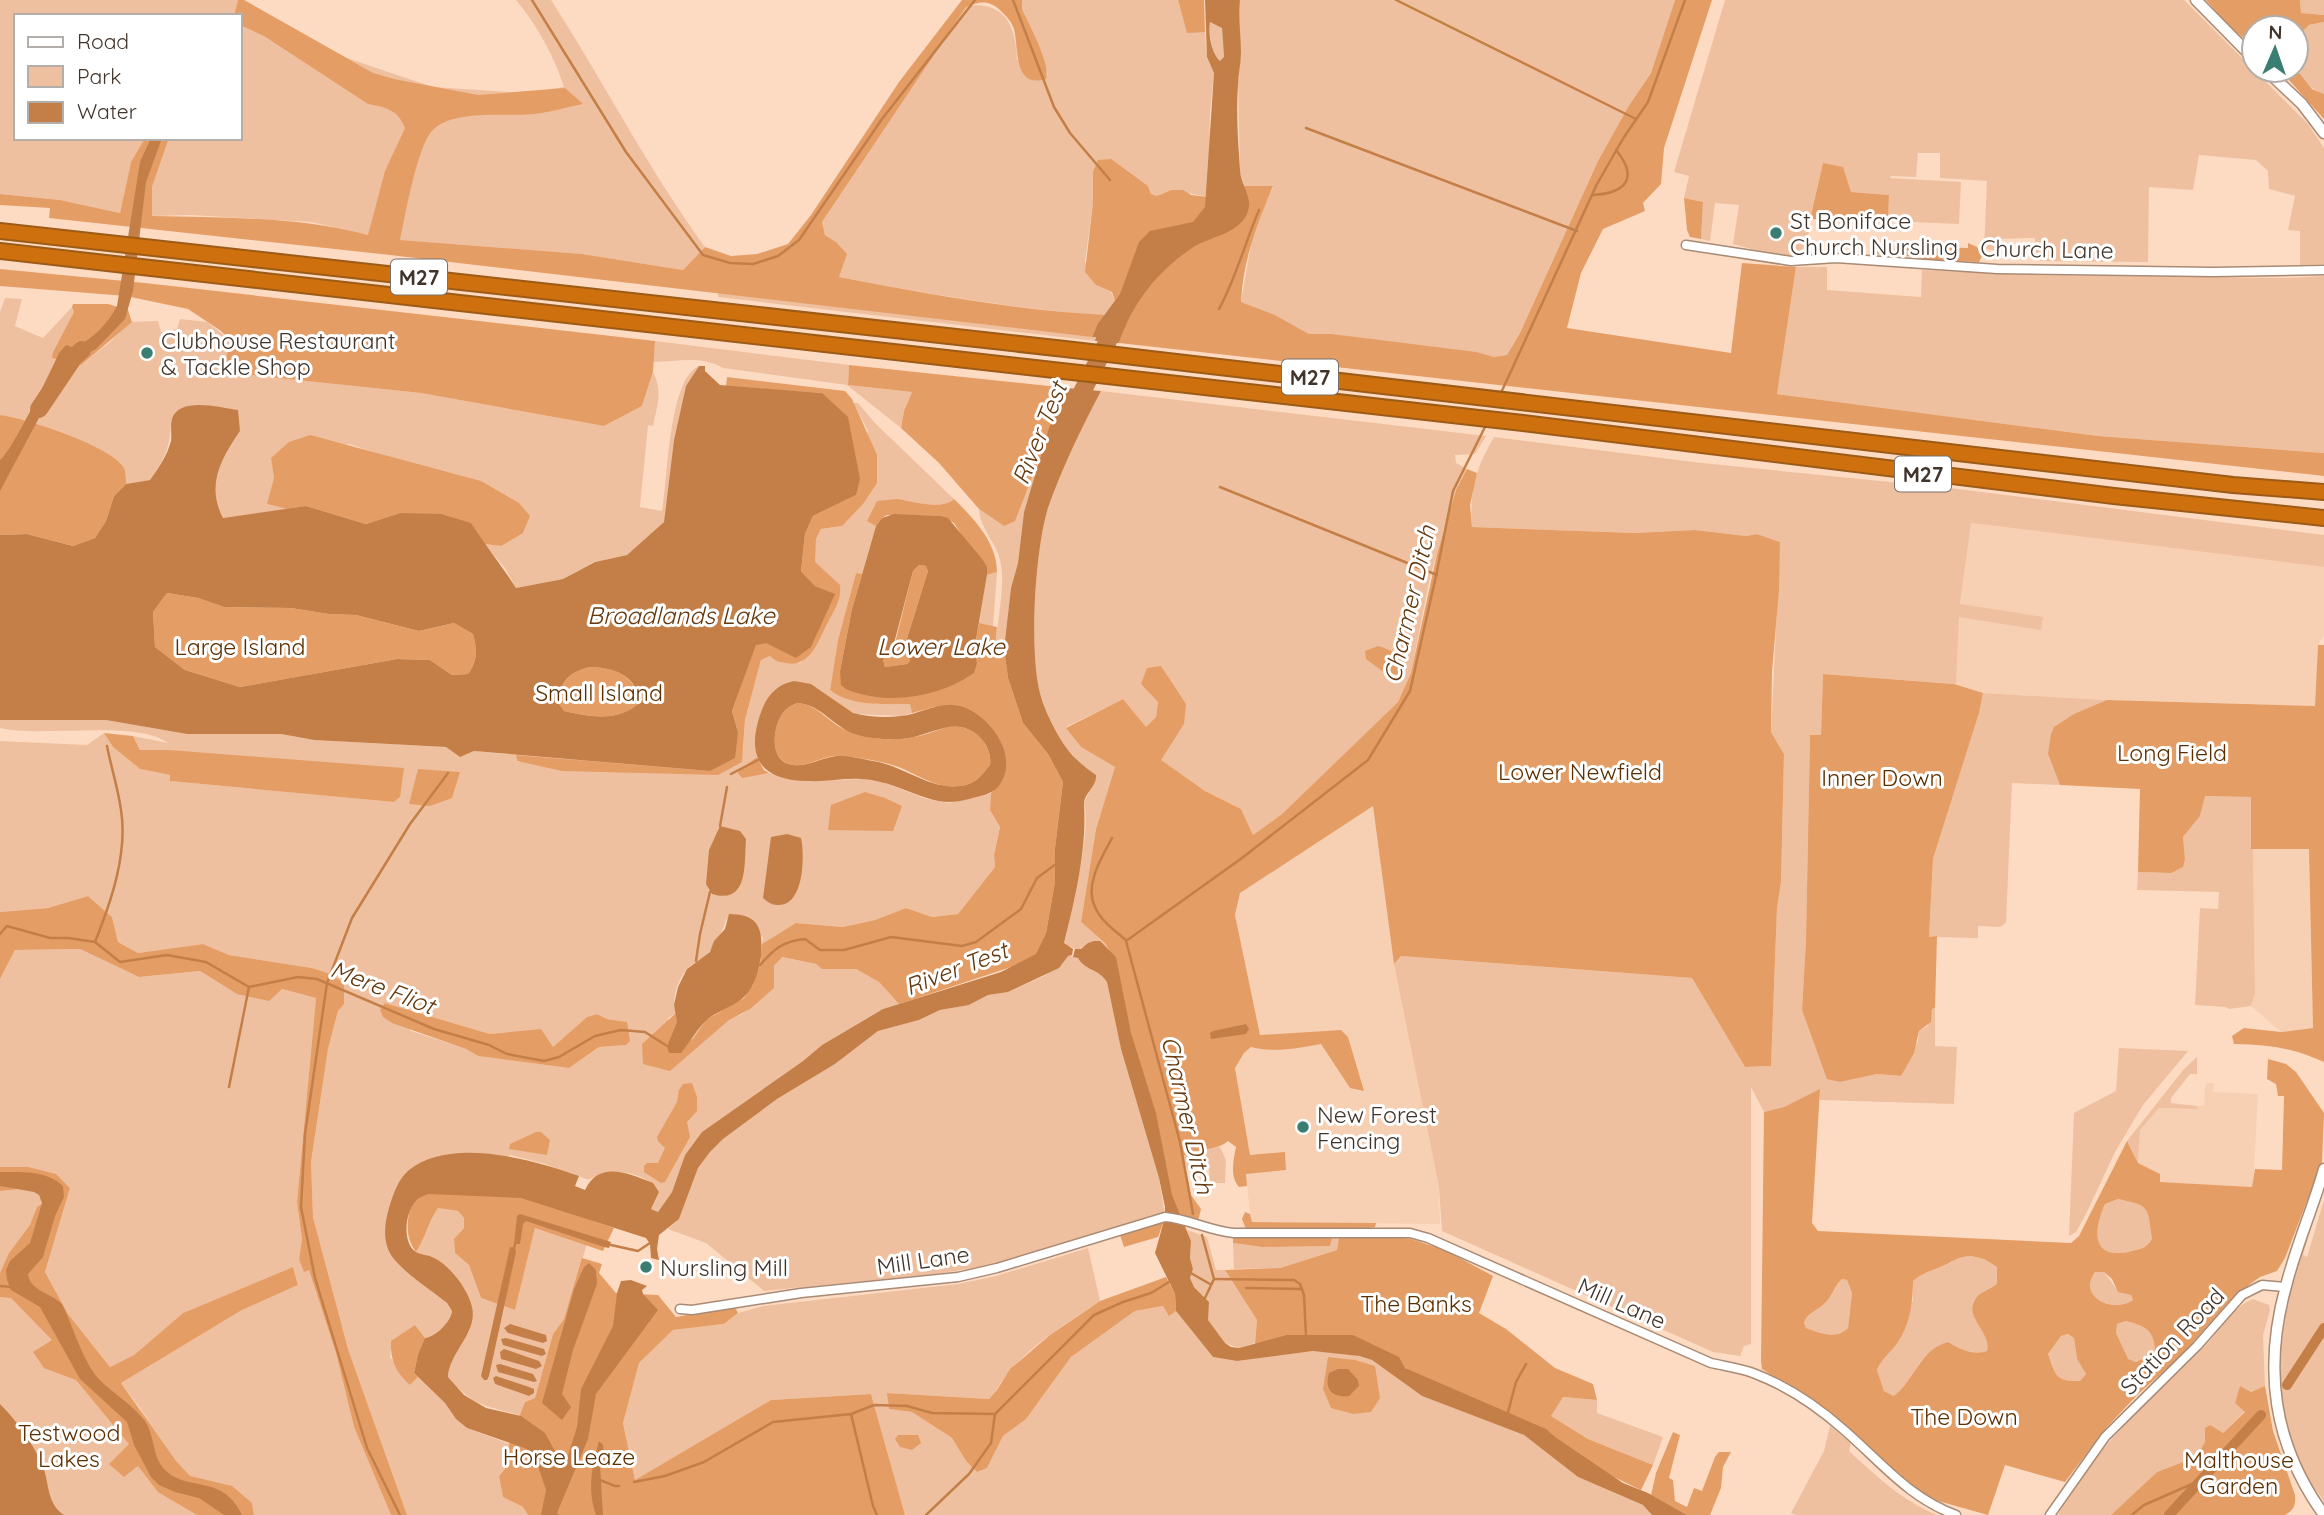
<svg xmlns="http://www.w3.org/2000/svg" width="2324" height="1515" font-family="Quicksand,sans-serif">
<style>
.built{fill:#f7d0b3}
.green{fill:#efc09f;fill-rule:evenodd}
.forest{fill:#e59d66;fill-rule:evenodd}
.water{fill:#c47f48;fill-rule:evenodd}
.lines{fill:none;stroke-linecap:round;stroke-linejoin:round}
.stream{stroke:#c47f48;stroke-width:2.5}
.canal{stroke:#c47f48;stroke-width:10}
.river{stroke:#c47f48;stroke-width:18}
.minor-casing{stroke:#a98a74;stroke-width:11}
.tertiary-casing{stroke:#a98a74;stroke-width:13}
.motorway-casing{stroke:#9c5b17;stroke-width:18}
.minor{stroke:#fff;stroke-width:8}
.tertiary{stroke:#fff;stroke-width:10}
.motorway{stroke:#cd700d;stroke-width:14}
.poi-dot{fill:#3a7e72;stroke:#fff;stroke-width:2.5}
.labels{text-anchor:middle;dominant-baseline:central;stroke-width:6;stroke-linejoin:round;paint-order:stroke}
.shield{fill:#fff;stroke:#7a716a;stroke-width:2}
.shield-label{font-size:21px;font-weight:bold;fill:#41342a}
.poi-label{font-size:23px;fill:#41342a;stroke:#fff;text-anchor:start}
.street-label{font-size:23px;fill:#41342a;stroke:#fff}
.park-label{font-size:23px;fill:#5c2f01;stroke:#fff}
.water-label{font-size:24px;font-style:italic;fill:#65370c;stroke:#fff}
</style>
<rect width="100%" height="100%" fill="#fddbc3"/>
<g class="built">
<path d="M1970,523L2324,567V635L2318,645L2315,706L2107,700L1983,693L1954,684L1959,616Z"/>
<path d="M1373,805L1394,963L1439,1187L1440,1224L1251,1222L1246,1174L1286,1170L1285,1153L1250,1156L1235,1068L1244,1053L1252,1047L1260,1049L1294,1048L1321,1044L1350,1088L1352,1051L1348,1038L1260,1036L1235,915L1240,893Z"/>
<path d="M2251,849H2309L2313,1028L2281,1032L2251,1006L2255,994Z"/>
<path d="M2208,1083H2214L2213,1092L2258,1094L2253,1187L2159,1182L2138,1163L2140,1130L2159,1108L2196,1109L2197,1106H2204L2205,1086Z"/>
</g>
<g class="green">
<path d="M0,0H244L347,58L433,87L524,93L564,87C554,56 537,25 516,0H551C604,82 648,169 705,247L683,270L582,254L384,239L311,222L190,215L151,216L152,187L169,138H240V16H16V138H145L131,162L120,213L60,200L0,194Z"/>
<path d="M1022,0H1178L1187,32H1205L1207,57L1214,73L1210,112L1208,197L1171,190L1157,196L1151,194L1148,186L1126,171L1093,203L1085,262L1096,285L1111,292L1115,301L1105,316C1016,309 927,294 839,277L836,242L825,235L822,222L966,6C1006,0 1016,28 1017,59L1048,75L1022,9Z"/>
<path d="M1240,0H1675L1651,73L1628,107L1598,161L1520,333L1507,355L1494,357L1332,334H1309L1275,315L1241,302L1253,232L1273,187L1242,186L1240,173L1238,81L1241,52L1238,10Z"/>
<path d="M1725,0H2184L2308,124L2324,148V264L2300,265V231L2288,230L2295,196L2269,189L2268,171L2256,160L2199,155L2193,190L2149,187L2148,262L2036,261L2035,238L1997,239L1995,250L1984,249L1987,181L1940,178V153H1918L1916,177L1891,176L1890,178L1961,182L1959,224L1888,221L1889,195L1851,192L1823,163L1810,218L1806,257L1766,253L1733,244L1739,205L1715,203L1710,241L1701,239L1703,202L1684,198L1689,176L1674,172Z"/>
<path d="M2300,0H2324V15L2301,13Z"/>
<path d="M1213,21L1222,28L1224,58L1220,61C1211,53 1210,36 1209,24Z"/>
<path d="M2324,22V94C2295,82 2296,65 2296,38L2309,25Z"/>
<path d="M1796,267H1827V290L1921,297L1922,270L2036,275L2287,278L2324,276V453L2098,436L1777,394Z"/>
<path d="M718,293L1045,330L1096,337L1095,341L718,297Z"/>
<path d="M5,298L22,299L15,326L43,338L72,307L74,312L53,352L81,365L110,342L130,322L158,321L161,332L177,329L180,319L207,322L231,341L223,372L421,393L604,426L642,406L653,372C663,390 657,407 653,426L648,425L640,507L662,511C668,480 668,379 699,366L686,387L674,440L664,522L627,555L594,562L563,579L516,588L505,568L484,544L501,546L382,455L349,444L271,458L274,478L268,504L287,509L223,518C206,484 221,460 240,431L171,421C171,445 164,461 150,480L126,484C126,479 126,472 124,468C112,446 25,418 0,415V312Z"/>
<path d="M655,341L849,365L848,385L912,392L904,411L901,428L847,385L723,368C699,355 679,362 653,362Z"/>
<path d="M1101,391L1486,436L1475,454L1455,455L1456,463L1467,469L1456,490L1430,577L1411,673L1398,702L1282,814L1253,835L1241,809L1205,791L1160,760L1184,724L1158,702L1156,717L1146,728L1123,699L1066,727L1081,747L1115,767L1096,829L1081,922L1105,943L1109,950C1094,937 1094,942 1078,950L1064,944C1071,917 1092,825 1084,804L1096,775C1089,770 1081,765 1075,758C1062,746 1044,711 1040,693C1029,651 1035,550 1048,508C1062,468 1081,429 1101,391Z"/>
<path d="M853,403H858L876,424L954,499C941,511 913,501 897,499L868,520L876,526L862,574L856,573L838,640L830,690C851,707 885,704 910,704L912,713L902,716L853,714L817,688L763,706L755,741L757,757L740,769L742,777L769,773L806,781L863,779L882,782L927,799L949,803L991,793L990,810L1000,827L994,854L995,867L958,914L932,917L906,908L875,920L843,927L797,923L762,944L763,937L726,919C725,927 714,948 708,953C703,959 695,962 690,966C678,977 671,998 676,1013L667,1019C690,1019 738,1027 752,1005C763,989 769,971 781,957L816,964L822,969H856L879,982L899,1004L883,1009L822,1045L803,1061L702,1132L685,1155L672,1192L658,1212L651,1209L659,1192C645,1171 609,1166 589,1180L545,1164L510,1155L386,1218L452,1311C451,1322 435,1337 425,1338L415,1325L392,1341L390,1357L410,1385L418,1377L445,1403L455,1417L467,1428L509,1444L505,1469L499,1476L503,1497L523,1507L528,1515H407L348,1349L313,1217L311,1162L328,1049L338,1011L328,973L312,968L229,955L203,944L138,953L118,942L112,917L88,896L48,908L0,912V741L87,745L104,733L113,747L140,769L170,775L171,781L394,802L400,797L169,750H140L133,736L168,743C138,719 41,738 0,728V720H106L187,734H281L314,740L446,747L460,757L474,751L516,755L517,762L743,752L745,720L761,660L770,656C779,665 790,664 802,662L816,539L821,529L842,526L868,431ZM385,1003L490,1034L509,1032L553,1047L587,1017L597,1014L607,1019L626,1022L625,1045L599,1047L569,1068L478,1056L466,1049L411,1031Z"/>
<path d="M1049,428L1024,512L1018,563L1011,588L1004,649L995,647C997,624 1005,587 1001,565C999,545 979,528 979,509L1004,526L1028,488Z"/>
<path d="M1494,437L1702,463L1950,488L2324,535V567L1971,523L1960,604L2043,617L2041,630L1959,617L1956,684L1823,674L1821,736H1810L1806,940L1802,1010L1840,1082L1877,1074L1901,1076L1918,1041L1919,1031L1928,1026L1932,1009L1935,1008V1046L1957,1047L1954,1104L1820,1100L1819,1090L1784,1107L1764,1112L1751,1087V1344L1744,1346L1740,1356L1713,1352L1442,1231L1439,1187L1394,964L1401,956L1692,978L1745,1067L1771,1066L1777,908L1781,882L1784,754L1771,732L1780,542L1757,534L1746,536L1695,530L1635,533L1472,527C1469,490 1476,468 1494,437Z"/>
<path d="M997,572L993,627L979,623L987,575Z"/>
<path d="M1983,693L2107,700L2099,704L2048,754L2060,785L2012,783L2006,923L2000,927L1978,926V938L1929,937L1933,859L1979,713Z"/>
<path d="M2204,796L2252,797L2255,994L2251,1006L2229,1009L2226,1007L2195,1005L2200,908L2218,909L2219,892L2137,890L2138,872L2171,873L2185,859L2183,837L2200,816Z"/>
<path d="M80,949L139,977L200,971L237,994L282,989L316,998L297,1202L302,1239L299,1259L309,1270L336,1353L354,1427L391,1515H254L252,1503L215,1515H0V1191L31,1188L41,1192L46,1202L37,1207L31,1225L9,1253L152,1424L121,1383L242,1310L298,1285L293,1267L183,1313L134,1355L110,1367L68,1314L45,1272L70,1188L28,1167H0V979L15,950Z"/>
<path d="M1068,955L1078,958C1085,971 1098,968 1107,982L1121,1049L1159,1178L1165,1215L1134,1221L994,1265L935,1274L764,1291L706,1243L668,1229L679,1219L698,1168L710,1152L723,1139L777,1099L835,1064L878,1031L919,1020L940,1010L969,1005L988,995L1008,992L1046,975Z"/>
<path d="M2119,1048L2188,1051L2143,1105L2115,1152L2086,1214L2076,1232L2069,1236L2074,1113L2116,1091Z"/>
<path d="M2197,1057V1074H2190L2171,1098V1103L2197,1106V1109L2159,1108L2140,1130L2138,1163L2127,1141L2184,1069Z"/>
<path d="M1220,1147L1226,1160L1225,1183H1210L1209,1168L1187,1169L1183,1156L1193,1150Z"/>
<path d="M2118,1199C2152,1206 2147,1206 2152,1239C2145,1249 2139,1249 2128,1252C2090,1260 2094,1229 2105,1204Z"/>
<path d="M2324,1200V1501C2317,1491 2308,1481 2302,1471C2298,1463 2296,1454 2293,1446C2263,1364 2287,1289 2316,1211L2303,1255L2307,1257Z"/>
<path d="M438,1208L458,1211L464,1218V1228L454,1239L455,1253L469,1265L481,1298L515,1310L535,1228L587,1244L564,1319L553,1334L535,1398L525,1402L521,1416C484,1404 476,1409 448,1377L449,1365L470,1329L416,1252C425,1239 428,1222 438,1208Z"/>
<path d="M1187,1230L1207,1237L1216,1270H1225L1257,1320L1255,1343L1239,1348L1225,1343L1207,1320L1209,1302L1194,1287L1190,1278L1193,1269L1190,1258L1191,1241Z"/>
<path d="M1332,1238H1339L1337,1250L1280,1268L1234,1269L1233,1243L1262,1247L1329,1246Z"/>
<path d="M1088,1248L1100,1301C1070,1321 1037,1341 1012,1368C1003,1377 998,1390 989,1399L888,1393L889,1409L912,1412L952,1438L966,1461L977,1472L987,1468L1003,1436L1026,1419L1071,1357L1135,1311L1163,1306L1169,1315L1176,1311L1213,1357L1237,1361L1313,1351L1350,1354L1372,1360L1422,1396L1524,1435L1578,1477L1643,1505L1652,1515H905L871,1394L771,1400L635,1480L623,1423L639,1363L673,1330L724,1324L738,1313L763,1306L958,1284L996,1276Z"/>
<path d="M1971,1256L1984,1259L1997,1267L1998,1284L1991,1288L1975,1319L1987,1336L1988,1351L1981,1354C1960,1349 1932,1342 1919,1364C1911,1377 1907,1386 1895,1396L1884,1391L1877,1370L1913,1300V1281C1921,1274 1928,1272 1938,1268C1953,1263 1952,1257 1971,1256Z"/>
<path d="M2095,1272H2104L2118,1291L2131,1295L2133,1300C2113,1314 2077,1297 2095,1272Z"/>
<path d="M1842,1279L1847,1280L1852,1293L1848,1328C1836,1340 1820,1333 1806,1328L1804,1324C1808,1312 1817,1311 1825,1303C1832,1297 1834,1286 1842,1279Z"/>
<path d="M2253,1299L2269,1305L2270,1310L2263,1335L2265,1386L2251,1392L2240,1387L2235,1403L2245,1411L2223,1433L2205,1442L2196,1457L2157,1472L2111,1515H2058C2091,1449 2156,1396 2207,1344C2222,1328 2233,1307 2253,1299Z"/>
<path d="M2126,1321C2145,1326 2154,1329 2155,1351L2151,1355L2136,1362L2127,1359L2116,1333L2117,1324Z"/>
<path d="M2068,1334L2074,1338L2077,1359L2086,1374L2080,1381C2055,1382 2055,1374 2048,1354L2061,1336Z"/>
<path d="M1562,1397L1597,1400V1413L1663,1437L1653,1465L1588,1439L1551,1416Z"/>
<path d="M1830,1426L1851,1443L1849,1451C1876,1476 1903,1501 1937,1515H1796L1791,1513L1824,1451Z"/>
</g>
<g class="forest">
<path d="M238,0H244L373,73L394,79L478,95L565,88L583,104C567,107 551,112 535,114C508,117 450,108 431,132C417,149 405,216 400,240L582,254L683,270L705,247L731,256L757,254L788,244L811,215L899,82L962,0H1022V9C1029,25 1051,64 1046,79C1013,89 1019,49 1014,29C1012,22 1006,16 1001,11C989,0 981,1 966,7L822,222L825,235L836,242L847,254L839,277C927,294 1016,310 1105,315L1115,301L1112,292L1096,285L1085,272L1093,203V172L1098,160L1111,159L1148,186L1151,194L1157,196L1171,190H1183L1191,195L1208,197L1242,186H1273C1257,224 1243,260 1241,302L1275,315L1309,334H1332L1476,352L1494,357L1507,355L1520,333L1598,161L1628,107L1651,73L1675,0H1712L1664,148L1661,184L1643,203L1645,211L1603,229L1581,273L1567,328L1731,353L1742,263L1796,267L1777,394L2098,436L2324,453V476L1119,343L1125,323L1097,325L1092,337L390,255L49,218L50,208L0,205V194L60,200L120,213L131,162L145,138H169L152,187V216C224,218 297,216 368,235L385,171L405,128C398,110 386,107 368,104L264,36L240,25V16H234Z"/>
<path d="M1178,0H1204L1205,32L1187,33Z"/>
<path d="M2206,0H2300L2301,13L2324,15V22L2309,25L2296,38V28H2254V47L2228,25Z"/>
<path d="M2296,69L2312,89L2324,94V119L2280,70Z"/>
<path d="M1823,163L1843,167L1851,192L1889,195L1888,221L1810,219Z"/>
<path d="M1684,198L1703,202L1701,239L1690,237L1687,230Z"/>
<path d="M1968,243L1977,247L1982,256L1979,262L1922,260V257L1875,254L1877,245L1968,248Z"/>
<path d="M0,269L145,283L655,341L653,372L642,406L604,426L421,393L222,372L231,341L221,331L188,309L126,296L0,286Z"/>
<path d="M73,304H108L128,310L132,322L81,365L52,358L53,352L74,312L72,307Z"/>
<path d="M849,365L1067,388L1015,521L1004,526L979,509L939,463L901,428L904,411L912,392L848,385Z"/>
<path d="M727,377L845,391L852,399L877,455V483L863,504L842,526L821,529L816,539L815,562L840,585C842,600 833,612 826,626C817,644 809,668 785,663C778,662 775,661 770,656L761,660L745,720L742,762L718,775L562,771L517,761L516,755L709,771L738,732L732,711L756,644L766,642L834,594L815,586L801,571L805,534L813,516L856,495L822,393L726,386Z"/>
<path d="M0,415C25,418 112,446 124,468C126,472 126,479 126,484L114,496L106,521L95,538L73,546L27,534L0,535Z"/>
<path d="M310,435L481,481L519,503L530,516L523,533L501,546L484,544L471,523L400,513L366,524L306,506L287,509L267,504L274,478L271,458L289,442Z"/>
<path d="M1467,469L1477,473L1470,505L1472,527L1635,533L1695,530L1746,536L1757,534L1780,542L1779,590L1772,671L1771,732L1784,754L1781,882L1777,908L1771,1066L1745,1067L1692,978L1401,956L1394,964L1373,806L1240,893L1235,915L1260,1035L1341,1030L1348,1037L1364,1091L1350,1088L1321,1044C1299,1048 1273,1053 1251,1047L1244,1053L1235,1068L1250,1155L1285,1152L1286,1170L1246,1174L1247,1186L1239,1187C1230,1177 1233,1161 1236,1147L1228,1141C1215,1152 1198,1147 1183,1156L1191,1195L1201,1209L1198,1221L1172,1214L1128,1033L1112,955L1105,943L1081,922L1096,829L1115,767L1081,747L1066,728L1123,699L1146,727L1156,717L1158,702L1141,684L1147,668L1161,666L1186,704L1184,724L1161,760L1205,791L1241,809L1253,835L1282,814L1398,702L1411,673L1437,554L1456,490Z"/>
<path d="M897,499C913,501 941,511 954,499C973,518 997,542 997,572L987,575L983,560L967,543L954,523L941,516L887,515L882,518L876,526L867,521L877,501Z"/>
<path d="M919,565L927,566L928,571L905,645L910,661L907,664L885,667L883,660L894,647L913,571Z"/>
<path d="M856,573L862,574L852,609L840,671L920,695L968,677L976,663L974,651L979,623L997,627L995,647L1004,649L1008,678L1023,723L1048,754L1063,782L1055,848V882L1046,933L1036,955L1020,964L899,1004L879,982L856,969H822L816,964L782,957L774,966V988L750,1009L729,1020L670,1071L643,1064L642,1044L676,1013L677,1022L667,1046L693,1039L706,1020L744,998L753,985L760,965L762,944L796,923L843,927L875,920L906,908L932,917L958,914L995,867L994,855L1000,827L990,810L991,793C1005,780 1005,770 1004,752L956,705L934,707L912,713L910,704C885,704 851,707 830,690L838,640Z"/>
<path d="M167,593L198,598L224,607L291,608L329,614L356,615L419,631L454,623L473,634C477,649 478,661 468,674L452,675L430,660L397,659L240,687L185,670L155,647L153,612Z"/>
<path d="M2318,645H2324V1062C2290,1047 2270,1045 2234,1044L2232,1036L2244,1028L2281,1032L2313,1028L2309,849H2251V797L2205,796L2200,816L2183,837L2185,859L2183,867L2171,873L2138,872L2140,789L2060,785L2048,754L2051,734L2054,727L2074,714L2107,700L2315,706Z"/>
<path d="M1378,646C1389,649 1400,654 1404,665L1400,675L1385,673L1366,659L1365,651Z"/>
<path d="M589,667C613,667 639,676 638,704C617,722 589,717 564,711L559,704C559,681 569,673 589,667Z"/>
<path d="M1823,674L1954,684L1983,693L1979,713L1933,859L1929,937L1937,936L1935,1008L1932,1009L1931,1022L1919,1031L1914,1053L1901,1076L1877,1074L1840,1082L1827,1079L1802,1010L1806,940L1810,735H1821Z"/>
<path d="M797,703C814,704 821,714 834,723C841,729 854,734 864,736C882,741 905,740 923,735C932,733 940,728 949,727C971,723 993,743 990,765C981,776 975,785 960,786C934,790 913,770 889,764C874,760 856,757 841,756C823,754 806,770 788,764C770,757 773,729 781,716C785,709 790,706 797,703Z"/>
<path d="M104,733L133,736L140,750H169L404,768L400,797L394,802L170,781V775L140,769L113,747Z"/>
<path d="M757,757L764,770L769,773L742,778L738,773L739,770Z"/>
<path d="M418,769L460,772L452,798L430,806L409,804Z"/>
<path d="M865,792L885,798L902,806L893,831L828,830L831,805Z"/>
<path d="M88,896L112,917L118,942L138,953L203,944L229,955L312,968L328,973L344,983V1004L338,1011L328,1049L311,1162L313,1217L348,1349L407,1515H391L354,1427L336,1353L309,1270L304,1272L299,1259L302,1239L297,1202L316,998L282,989L269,1001L237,994L200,971L139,977L80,949L15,950L0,979V912L48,908Z"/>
<path d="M385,1003L490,1034L541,1029L553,1047L587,1017L597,1014L607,1019L627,1022L630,1041L626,1045L599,1047L569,1068L478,1056L466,1049L392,1023L383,1017L380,1010Z"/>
<path d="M2268,1059L2286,1064L2296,1072L2324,1113L2322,1162L2285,1258L2277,1271L2260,1277L2235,1295L2179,1358L2138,1394L2106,1428L2065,1482L2005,1465L1988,1515L1938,1501L1911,1487L1828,1410L1762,1369L1761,1361L1764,1112L1784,1107L1820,1089L1812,1223L1818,1231L2071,1243L2079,1236L2127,1141L2138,1163L2160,1174V1182L2252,1187L2255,1169L2282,1170L2284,1096H2278L2276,1084L2267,1079ZM2118,1199C2151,1206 2147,1206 2152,1239C2146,1249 2139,1249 2128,1252C2090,1259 2094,1229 2105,1204ZM1971,1256L1984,1259L1997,1267V1284C1991,1289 1979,1292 1975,1300C1964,1318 1992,1332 1987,1351C1976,1356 1958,1349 1948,1342C1919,1350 1916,1379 1894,1396L1884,1391L1877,1370C1882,1358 1891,1352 1898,1342C1910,1325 1913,1301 1913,1281C1921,1274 1928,1272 1938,1268C1952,1263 1954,1257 1971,1256ZM2095,1272H2104L2112,1279L2118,1292L2131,1295L2133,1300C2113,1314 2077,1297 2095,1272ZM1842,1279L1847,1280L1852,1293L1848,1328C1836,1340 1820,1333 1806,1328L1804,1323C1808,1312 1817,1311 1825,1303C1832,1297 1834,1286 1842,1279ZM2126,1321C2145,1326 2154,1329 2155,1351L2151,1355L2136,1362L2128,1359L2116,1333L2117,1324ZM2068,1334L2074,1338L2077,1359L2086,1374L2080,1381C2055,1382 2055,1374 2048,1354L2061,1336Z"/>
<path d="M692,1083L697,1097V1111L687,1122L690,1137L665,1182L661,1183L644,1172V1166L647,1163H658L665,1148L658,1141L657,1137L677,1102L679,1090L683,1084Z"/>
<path d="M536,1132H541L550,1140L547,1155L509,1149L510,1144Z"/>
<path d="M0,1167H28L56,1174L70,1188L45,1272L68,1314L110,1367L134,1355L183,1313L293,1267L298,1285L242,1310L121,1383L176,1461L190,1476L232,1486L252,1503L254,1515H197L158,1492L138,1466L124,1477L109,1464L129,1444L76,1380L44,1368L33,1352L52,1340L11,1298L0,1297V1273L9,1253L30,1225L37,1207L45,1202L41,1192L31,1188L0,1191Z"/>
<path d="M458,1175L614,1228L603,1251L535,1228L515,1310L481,1298L469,1265L455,1253L454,1239L464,1228V1218L458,1211L438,1208C428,1222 425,1239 416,1252C402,1233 409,1216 413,1194Z"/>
<path d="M1245,1212L1250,1214L1252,1222L1376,1223L1375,1227L1358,1230L1246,1229L1242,1219Z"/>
<path d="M1164,1221L1158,1237L1124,1247L1120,1235Z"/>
<path d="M1386,1235L1411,1239L1445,1250L1493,1276L1479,1313L1506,1329L1555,1368L1593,1384L1597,1400L1563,1397L1551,1416L1588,1439L1653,1465L1641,1490L1443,1395L1379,1349L1255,1344L1257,1320L1225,1270L1280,1268L1337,1250L1339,1238Z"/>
<path d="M1233,1236L1332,1238L1330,1246L1262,1247L1233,1243Z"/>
<path d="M582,1258L602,1264L599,1273L616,1293L658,1295L676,1317L735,1307L738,1313L724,1324L673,1330L639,1363L623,1423L635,1480L771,1400L871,1394L905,1515H528L523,1507L503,1497L499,1476L505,1469L509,1444L525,1402L535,1398L553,1334L564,1319Z"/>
<path d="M1166,1277L1175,1294L1176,1311L1169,1316L1163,1306L1135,1311L1071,1357L1026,1419L1003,1436L987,1468L977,1472L966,1461L952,1438L912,1412L889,1409L887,1393L989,1399L997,1390L1010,1369L1050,1335L1100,1301Z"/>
<path d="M415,1325L425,1338L418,1354L414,1373L418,1377L410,1385C396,1372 390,1361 391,1341Z"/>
<path d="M1328,1357L1355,1360L1375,1366L1380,1398L1371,1412L1353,1414L1331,1408L1323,1389Z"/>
<path d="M2240,1386L2251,1392L2265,1386L2273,1431L2295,1495C2296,1505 2294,1510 2285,1515H2111L2157,1472L2196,1457L2205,1442V1428L2210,1425L2223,1433L2245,1412L2235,1403Z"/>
<path d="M1673,1432L1680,1435L1669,1478L1673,1480L1675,1501L1687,1507L1694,1488L1702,1491L1715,1457L1719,1452H1731L1723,1467L1721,1488L1710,1515H1687L1651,1495L1656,1473Z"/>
<path d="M898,1435H918L921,1443L912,1450L900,1447L895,1439Z"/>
</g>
<g class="water">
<path d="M1205,0H1240C1238,18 1241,35 1241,53C1241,64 1238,74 1238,85C1236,113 1238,142 1240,170C1240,184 1253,197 1248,211C1241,234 1210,236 1192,248C1158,271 1132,303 1119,343L1095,341L1096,337H1092L1097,325L1120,294L1139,242L1150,231L1193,222L1205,207L1214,73L1207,57ZM1210,22L1222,28L1224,57L1220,61C1211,53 1208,33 1210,22Z"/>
<path d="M151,138H162L146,182L133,291L125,319L96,349L81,357L57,377L48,401L0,491V460C10,455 52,369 59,353L66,345L75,348C94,337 107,325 117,306L140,162Z"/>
<path d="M699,366H705V371L720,385L822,393L848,417L860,479L856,495L813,516L805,534L801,571L815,586L835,594L811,647L796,658L766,643L756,645L732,711L738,732L735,758L710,771L474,751L460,757L446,747L314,740L281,734H187L106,720H0V535L27,534L73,546L95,538L106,521L114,496L126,484L150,480C158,469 167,456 171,441C172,434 170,426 172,419C179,396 221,408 238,410L240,431C221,459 206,485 223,518L306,506L366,524L400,513L441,514L471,523C485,545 502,566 516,588L563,579L595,562L627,555L664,522L674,440L686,386ZM167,593L198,598L224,607L291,608L329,614L356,615L419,631L454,623L473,634C477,649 478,661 468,674L452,675L430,660L397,659L240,687L185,670L155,647L153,612ZM589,667C613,667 640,676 638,704C617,722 589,717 564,711L559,704C559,681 569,673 589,667Z"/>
<path d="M1067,388L1101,391C1081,429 1062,468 1048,508C1035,550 1029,651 1040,693C1044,711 1062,746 1075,758C1082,765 1089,770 1096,775C1097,787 1084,793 1084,804C1087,848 1075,900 1064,943L1073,949L1072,955L1068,956L1059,968L1008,992L988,995L969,1005L940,1010L919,1020L878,1031L835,1064L777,1099L723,1139L710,1152L698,1168L679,1219L659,1235L657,1249L659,1260L651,1258L650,1244L646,1238L521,1198L429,1194C425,1195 422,1196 419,1198C405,1208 401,1242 416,1252C421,1255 428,1255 432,1257C449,1264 468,1289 472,1307C478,1333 449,1352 448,1377L464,1395L486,1408L521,1416L545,1433L562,1464L565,1465L577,1427L581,1389L613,1326L617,1293L621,1281L631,1280L647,1286L642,1290L643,1294L658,1310L596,1394L588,1439L557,1513L559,1515H541L546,1490L536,1460L527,1449L467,1428L456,1419L445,1403L414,1373L418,1354L425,1338C435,1337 451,1322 452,1311L447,1303C431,1290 407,1275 394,1259C382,1245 384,1224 389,1208C393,1195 398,1179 409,1170C451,1136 534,1160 579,1176L575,1186L585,1190C599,1160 628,1173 653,1183L659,1192L651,1209L658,1212L672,1192L685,1155L702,1132L803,1061L822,1045L883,1009L1001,972L1036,954L1046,933L1055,882V848L1063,782L1048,754L1023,723L1008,678L1004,649L1011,588L1018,563L1024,512L1049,428Z"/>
<path d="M894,514L941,516L948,518L983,560L987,567V575L974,651L977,663L974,673C938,698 886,706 846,689L841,685L840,671L852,609L876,526L882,518ZM919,565L926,566L928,571L905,645L910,661L907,664L885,667L883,660L893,647L913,571Z"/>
<path d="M794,681L811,684L853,713C868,717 886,718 901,716C921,714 942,699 963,707C992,717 1021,759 998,787C991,795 978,796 969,799C954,803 942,803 927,798C905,791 885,780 861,779C843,778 826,782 808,781C756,781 745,752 763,707C769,693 779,684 794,681ZM797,703C822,704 834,729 858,735C871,739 888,740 901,739C918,738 932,730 949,727C971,723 993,743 990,765C981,776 975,785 960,786C930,790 902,765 873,761C861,759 847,755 836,756C820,758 804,769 788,764C770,758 773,729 781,716C785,709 790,706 797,703Z"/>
<path d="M720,826L740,831L746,839C744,864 749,905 712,894L706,884L709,850Z"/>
<path d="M787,834L801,838C805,857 804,906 778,905C771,905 768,902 763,898L771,837Z"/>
<path d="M729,914C760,914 763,930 761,956C759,970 755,986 745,996C736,1006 719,1010 708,1019C698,1027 690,1042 681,1053H669L667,1046L677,1022L674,1005L678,987L687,969L710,952L714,941L725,929Z"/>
<path d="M1094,941H1100L1116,957L1131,1033L1156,1113L1172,1195L1191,1241L1190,1258L1193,1269L1190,1278L1194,1287L1209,1302L1208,1320L1225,1343L1231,1347L1239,1348L1287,1335H1353L1399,1357L1405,1368L1546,1429L1555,1437L1623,1483L1648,1493L1687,1515H1652L1643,1505L1578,1477L1524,1435L1422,1396L1372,1360L1359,1356L1313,1351L1237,1361L1213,1357L1176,1311L1175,1294L1155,1253L1165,1217V1207L1159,1178L1121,1049L1107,982C1098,968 1085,971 1078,958L1073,957L1075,949H1081L1088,943Z"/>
<path d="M1246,1024L1249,1029L1246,1034L1211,1039L1210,1033L1213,1031Z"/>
<path d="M0,1172C21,1172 47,1170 63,1186L64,1197L55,1216L43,1257L28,1274C30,1291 51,1293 62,1304C73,1326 80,1353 94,1373C105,1389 132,1403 145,1421C155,1436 152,1458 166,1471C189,1492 223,1474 242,1515H224L199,1498L175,1492L159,1485L151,1477L134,1445L127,1422L80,1379L40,1307L11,1290L7,1280L6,1270L10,1261L30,1243L42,1203L39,1195L34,1192L0,1186Z"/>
<path d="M520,1214L611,1242L609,1248L604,1247L526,1221L523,1224L520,1244H514L517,1216Z"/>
<path d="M510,1247L515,1248L516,1252L489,1376L487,1380H484L481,1376Z"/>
<path d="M589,1263L596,1270L597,1284L573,1350L562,1394L571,1407L562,1420L542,1403L574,1289L584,1267Z"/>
<path d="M510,1324L546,1335L547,1341L543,1343L508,1333L504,1328Z"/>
<path d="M506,1338L544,1349L546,1354L542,1356L503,1345L501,1339Z"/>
<path d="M504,1349L539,1361L542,1366L536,1369L501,1359L500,1352Z"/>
<path d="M500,1364L533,1374L537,1381L534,1382L498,1372L496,1365Z"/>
<path d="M1338,1369H1348L1358,1380L1359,1386L1349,1396C1332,1398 1324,1389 1329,1373Z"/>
<path d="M496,1376L529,1387L534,1389V1393L529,1396L495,1384L493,1378Z"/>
<path d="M0,1404C16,1420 32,1442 41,1462C50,1479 45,1503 64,1515H0Z"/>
<path d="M599,1441L603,1445L604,1453L600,1465L603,1515H596C587,1489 592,1466 599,1441Z"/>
</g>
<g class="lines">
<g class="stream">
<path d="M532,0L626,152L703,255L730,263L753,264L778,256L799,240L882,119L975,0"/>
<path d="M1013,0L1054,107L1070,133L1110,180"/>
<path d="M1396,0L1636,119"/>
<path d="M1306,128L1577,231"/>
<path d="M1593,195C1626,193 1639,178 1616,150"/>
<path d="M1219,309C1236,278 1245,243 1259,210"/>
<path d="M1500,395L1597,184L1624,137L1648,102L1685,0"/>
<path d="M1220,487L1437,575"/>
<path d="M731,774L758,760"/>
<path d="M720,826L727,787"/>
<path d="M1112,838C1102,857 1084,885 1095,907C1101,921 1115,931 1126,940"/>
<path d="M0,934L7,926L50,938H68L95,942L120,962L167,955L206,962L249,987L298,977L317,979L434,1029L489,1045L507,1054L544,1061L559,1057L595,1036L621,1030L645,1032L667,1046"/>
<path d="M95,942C111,902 128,853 121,810C118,788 111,767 107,746"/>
<path d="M696,961L700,934L710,892"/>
<path d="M760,965C774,949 783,941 805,939L820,950H844L891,937L962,946L976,942L1021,909L1037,878L1056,864"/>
<path d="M229,1087L249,987"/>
<path d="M1193,1214L1180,1142L1126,941L1242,858L1368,760L1410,691L1436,576L1453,491L1487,423"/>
<path d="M1202,1235L1214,1279L1205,1298"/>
<path d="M611,1245L638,1251L650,1243"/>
<path d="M514,1248L515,1244"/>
<path d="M1189,1272L1210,1284"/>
<path d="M1214,1279L1294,1280L1300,1284L1304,1295L1306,1336"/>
<path d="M0,1286L11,1287"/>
<path d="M1246,1288L1302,1289"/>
<path d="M851,1414L873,1506L877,1515"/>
<path d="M1507,1416L1516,1382L1526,1364"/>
<path d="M600,1480L615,1486H619"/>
<path d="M634,1482L665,1476L704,1462L773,1422L851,1414L874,1405L907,1406L932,1413L995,1414"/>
<path d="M400,1515L367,1448L315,1278L301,1207L305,1134L327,983L352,918L410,824L448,773"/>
<path d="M926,1515L969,1474L991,1443L995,1414L1094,1315L1123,1302L1151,1293L1169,1282"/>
<path d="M2132,1515L2144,1505L2199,1481"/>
</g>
<g class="canal">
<path d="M2287,1385L2324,1328"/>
<path d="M2169,1515L2261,1415"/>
</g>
<g class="river">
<path d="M39,409L74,357L82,350"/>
<path d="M1073,410L1117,323"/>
</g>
<g class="minor-casing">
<g id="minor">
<path d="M1686,245L1791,261L1836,258L1997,269L2213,272L2324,270"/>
<path d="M680,1309L692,1310L801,1293L958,1277L997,1268L1165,1217C1189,1219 1210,1231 1234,1233H1410L1428,1238L1711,1363C1724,1366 1740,1368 1753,1373C1785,1385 1818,1407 1844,1430C1881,1462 1909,1498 1956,1515"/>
<path d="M2050,1515L2105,1437L2197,1346L2242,1295L2262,1285L2285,1287"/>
</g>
</g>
<g class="tertiary-casing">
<g id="tertiary">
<path d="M2196,0L2254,59"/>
<path d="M2266,70L2302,104L2324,133"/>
<path d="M2324,1169C2313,1208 2296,1246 2286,1286C2263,1369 2273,1444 2324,1515"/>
</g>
</g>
<g class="motorway-casing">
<g id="motorway">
<path d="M0,231L1065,349L2233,485L2324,492"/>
<path d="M0,251L1523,423L2114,496L2324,518"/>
</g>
</g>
<use href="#minor" class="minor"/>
<use href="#tertiary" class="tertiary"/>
<use href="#motorway" class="motorway"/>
</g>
<g class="poi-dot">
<circle cx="1776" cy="233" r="7"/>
<circle cx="147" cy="353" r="7"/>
<circle cx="1303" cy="1127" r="7"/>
<circle cx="646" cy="1267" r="7"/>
</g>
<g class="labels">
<g class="shield">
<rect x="391" y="259.5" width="56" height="35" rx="5"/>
<rect x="1282" y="359.5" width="56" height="35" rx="5"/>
<rect x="1895" y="456.5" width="56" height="35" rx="5"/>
</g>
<g class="shield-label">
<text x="419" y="277">M27</text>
<text x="1310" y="377">M27</text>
<text x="1923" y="474">M27</text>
</g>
<g class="poi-label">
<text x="1790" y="220">St Boniface<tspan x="1790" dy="26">Church Nursling</tspan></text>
<text x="161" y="340">Clubhouse Restaurant<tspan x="161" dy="26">&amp; Tackle Shop</tspan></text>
<text x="1317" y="1114">New Forest<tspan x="1317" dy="26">Fencing</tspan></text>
<text x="660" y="1267">Nursling Mill</text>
</g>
<g class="street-label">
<text transform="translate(2047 249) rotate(1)">Church Lane</text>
<text transform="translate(923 1260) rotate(-8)">Mill Lane</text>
<text transform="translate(1622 1303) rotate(24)">Mill Lane</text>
<text transform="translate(2172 1341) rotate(-46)">Station Road</text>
</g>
<g class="park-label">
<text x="240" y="646">Large Island</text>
<text x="599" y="692">Small Island</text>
<text x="2172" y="752">Long Field</text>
<text x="1580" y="771">Lower Newfield</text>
<text x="1882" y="777">Inner Down</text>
<text x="1416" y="1303">The Banks</text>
<text x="1964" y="1416">The Down</text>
<text x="69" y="1432">Testwood<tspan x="69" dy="26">Lakes</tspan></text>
<text x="569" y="1456">Horse Leaze</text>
<text x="2239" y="1459">Malthouse<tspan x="2239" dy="26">Garden</tspan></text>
</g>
<g class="water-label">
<text transform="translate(1039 433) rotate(-68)">River Test</text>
<text transform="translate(1409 604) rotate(-77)">Charmer Ditch</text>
<text x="681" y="615">Broadlands Lake</text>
<text x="941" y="646">Lower Lake</text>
<text transform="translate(956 968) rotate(-21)">River Test</text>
<text transform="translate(383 987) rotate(21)">Mere Fliot</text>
<text transform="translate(1188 1115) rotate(77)">Charmer Ditch</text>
</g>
</g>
<rect x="14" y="14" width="228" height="126" fill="#ffffff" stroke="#b3aeaa" stroke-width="2"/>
<rect x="28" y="37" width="35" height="10" fill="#ffffff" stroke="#b3aeaa" stroke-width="2"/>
<text x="77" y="49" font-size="21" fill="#41342a">Road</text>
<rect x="28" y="66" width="35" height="21" fill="#efc09f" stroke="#b3aeaa" stroke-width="2"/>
<text x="77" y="84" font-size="21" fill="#41342a">Park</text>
<rect x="28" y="102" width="35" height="21" fill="#c47f48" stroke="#b3aeaa" stroke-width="2"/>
<text x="77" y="119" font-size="21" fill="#41342a">Water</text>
<g transform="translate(2275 49) rotate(2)"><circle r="33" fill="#ffffff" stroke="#b3aeaa" stroke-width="2"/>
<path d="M0-5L12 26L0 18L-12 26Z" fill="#3a7e72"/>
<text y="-10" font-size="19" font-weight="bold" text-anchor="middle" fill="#41342a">N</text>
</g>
</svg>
